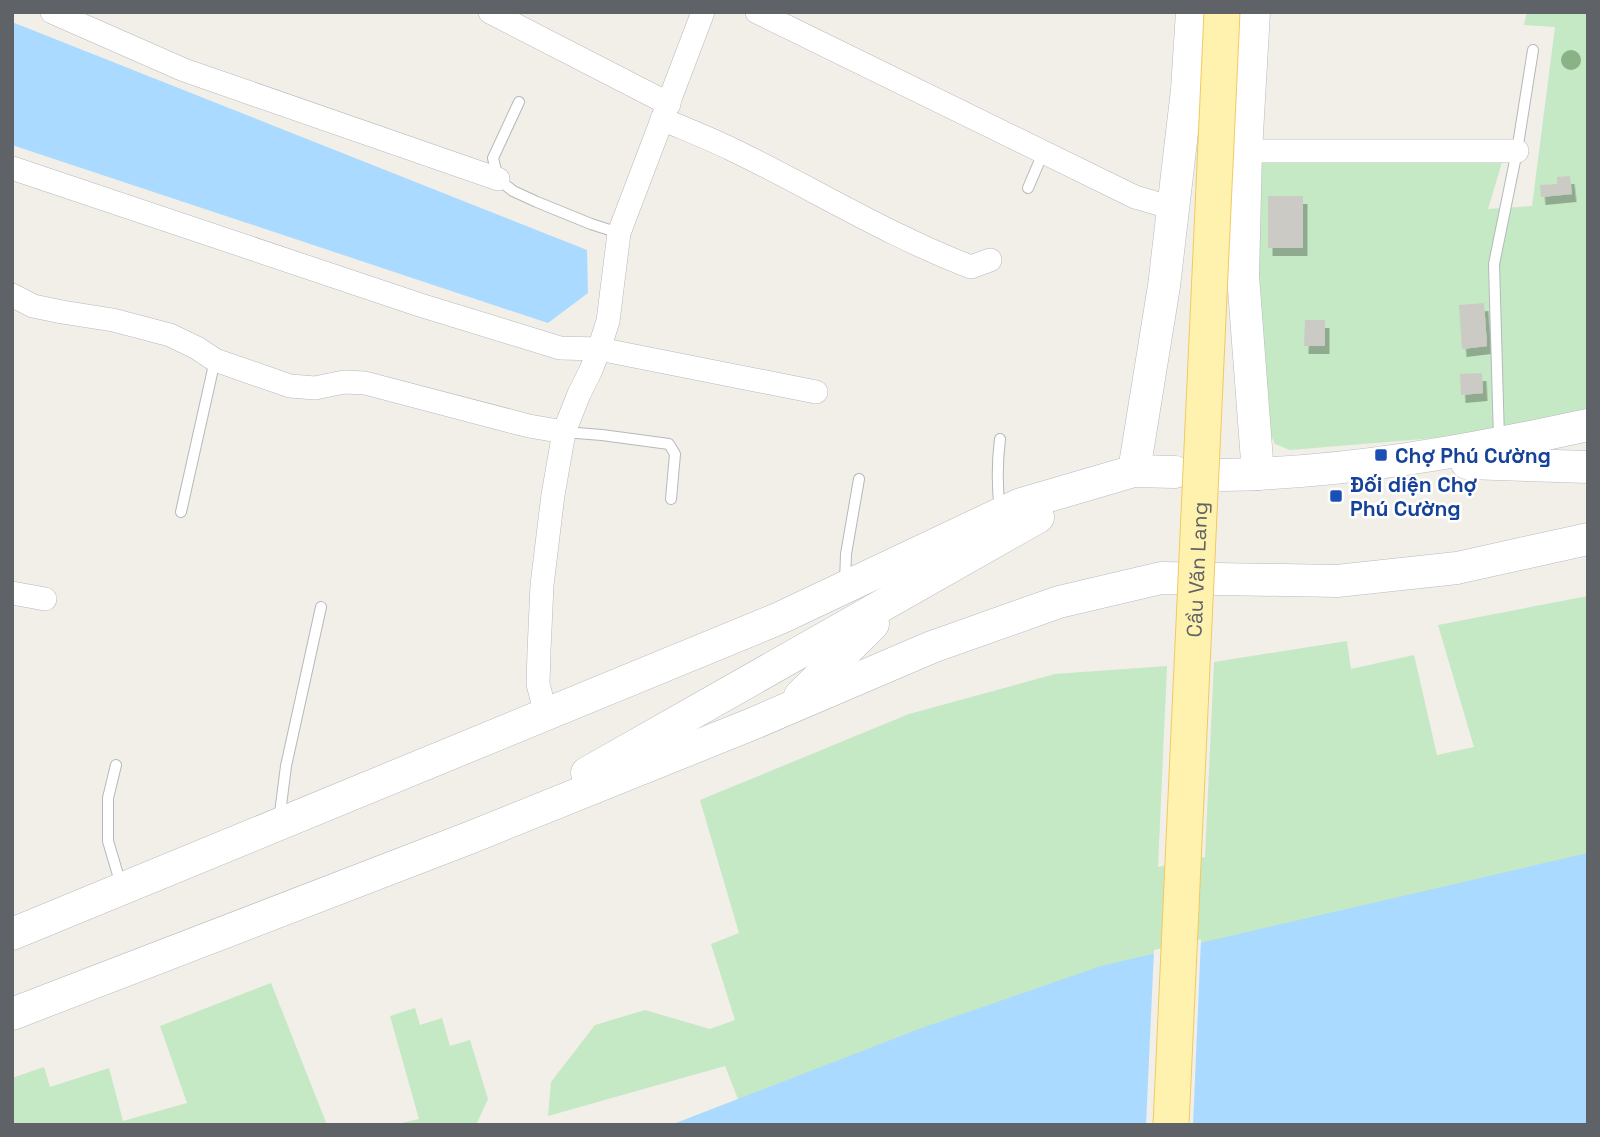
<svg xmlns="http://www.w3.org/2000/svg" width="1600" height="1137" font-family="'Space Grotesk',sans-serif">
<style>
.green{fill:#c5e8c5}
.water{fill:#aadaff}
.pier{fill:#f1efe8}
.building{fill:#cccac5;filter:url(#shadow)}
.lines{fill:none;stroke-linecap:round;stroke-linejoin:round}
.lane-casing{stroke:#b5b8bc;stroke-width:12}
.street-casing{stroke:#b5b8bc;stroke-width:24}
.secondary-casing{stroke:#b6babf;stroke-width:33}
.lane{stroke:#fff;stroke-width:10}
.street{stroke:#fff;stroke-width:23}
.secondary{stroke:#fff;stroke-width:32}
.primary-bridge-casing{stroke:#f2c960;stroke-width:37;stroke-linecap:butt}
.primary-bridge{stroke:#fff2af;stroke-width:35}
.tree{fill:#89b387}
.transit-dot{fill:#1a4fb4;stroke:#fff;stroke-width:2.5}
.labels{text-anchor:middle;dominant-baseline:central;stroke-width:5;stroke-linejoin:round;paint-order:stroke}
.transit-label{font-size:21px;font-weight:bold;fill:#164399;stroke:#fff;text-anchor:start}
.street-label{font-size:21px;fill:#5f6368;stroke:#fff}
</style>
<defs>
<filter id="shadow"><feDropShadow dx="4.5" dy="8" stdDeviation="0" flood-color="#0004"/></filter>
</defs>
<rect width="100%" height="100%" fill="#f1efe8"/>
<g class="green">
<path d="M1527,12H1588V411L1471,435L1290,450L1275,444L1269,432L1252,262L1261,160L1503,159L1488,209L1532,206L1555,27L1524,25Z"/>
<path d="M1588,596V1125H671L738,1099L725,1066L548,1116L551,1082L595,1025L645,1010L710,1029L735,1020L711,944L739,933L700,800L909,714L1055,674L1167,666L1158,867L1205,857L1214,662L1347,641L1351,669L1414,655L1437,755L1474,747L1438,625Z"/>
<path d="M271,983L327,1125H12V1078L44,1067L50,1087L109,1068L123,1121L187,1103L160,1026Z"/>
<path d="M415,1008L420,1025L442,1018L450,1046L470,1040L488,1099L476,1125H393L419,1119L390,1016Z"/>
</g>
<g class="water">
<path d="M12,22L587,250L588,293L548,323L12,145Z"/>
<path d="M1588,853V1125H671L919,1029L1101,966Z"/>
</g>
<path class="pier" d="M1201,939L1193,1125H1146L1154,950Z"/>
<g class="building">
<path d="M1570,176L1572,194L1541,197L1540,185L1557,184V177Z"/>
<rect x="1268" y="196" width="35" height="52"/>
<path d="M1484,303L1487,346L1462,349L1459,305Z"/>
<path d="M1305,320H1325V346H1304Z"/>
<path d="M1482,373L1483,393L1461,395L1460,374Z"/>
</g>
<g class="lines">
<g class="lane-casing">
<g id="lane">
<path d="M519,102L493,158L498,179L513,191L537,202L591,224L619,233"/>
<path d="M1028,188L1043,153"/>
<path d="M564,432L602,435L669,444L675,454L671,499"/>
<path d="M1000,439C997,463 997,487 1000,511"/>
<path d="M1499,439L1494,264L1517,151L1533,50"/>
<path d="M181,512L215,360"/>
<path d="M845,583L846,554L859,479"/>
<path d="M116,765L108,798V841L121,885"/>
<path d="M279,821L286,766L321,607"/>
</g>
</g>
<g class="street-casing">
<g id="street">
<path d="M52,12L184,70L498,179"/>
<path d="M490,12L669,104"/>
<path d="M757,12L1135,197L1173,208"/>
<path d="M662,119C685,129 709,138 731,149C811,187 887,235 971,267L990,260"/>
<path d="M1246,151H1517"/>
<path d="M12,168L420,305L560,348L599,349L608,321L619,233L703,12"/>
<path d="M12,295L33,306L62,312L113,320L170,335L197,348L215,360L290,386L315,388L344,382L365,383L529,426L564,432"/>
<path d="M12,593L45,599"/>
<path d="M546,715L538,684L539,651L542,585L553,495L564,432L579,394L591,370L599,349L816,392"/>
</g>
</g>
<g class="secondary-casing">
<g id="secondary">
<path d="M1254,12L1246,151L1243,276L1258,474"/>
<path d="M1467,463L1588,467"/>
<path d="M1134,471L1164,286L1187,90L1192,12"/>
<path d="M1222,475C1346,473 1468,451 1588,425"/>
<path d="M800,696L873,624"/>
<path d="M587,773L1038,517"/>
<path d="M12,934L780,618L1021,504L1134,471L1175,472"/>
<path d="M12,1014L469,838L752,724L932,647L1059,602L1161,578L1337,581L1457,568L1588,539"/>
</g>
</g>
<use href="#lane" class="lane"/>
<use href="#street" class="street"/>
<use href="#secondary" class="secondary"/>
<g class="primary-bridge-casing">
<g id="primary-bridge">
<path id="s1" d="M1171,1125L1222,12"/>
</g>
</g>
<use href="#primary-bridge" class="primary-bridge"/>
</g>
<circle class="tree" cx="1571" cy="60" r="10"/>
<g class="transit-dot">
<rect x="1374" y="448" width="14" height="14" rx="3.5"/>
<rect x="1329" y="489" width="14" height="14" rx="3.5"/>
</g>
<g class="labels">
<g class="transit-label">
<text x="1395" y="455">Chợ Phú Cường</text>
<text x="1350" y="484">Đối diện Chợ<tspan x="1350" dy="24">Phú Cường</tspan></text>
</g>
<g class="street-label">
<text stroke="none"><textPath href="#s1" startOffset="556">Cầu Văn Lang</textPath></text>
</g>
</g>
<rect width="1600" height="1137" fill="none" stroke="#5f6368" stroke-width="28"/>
</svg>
